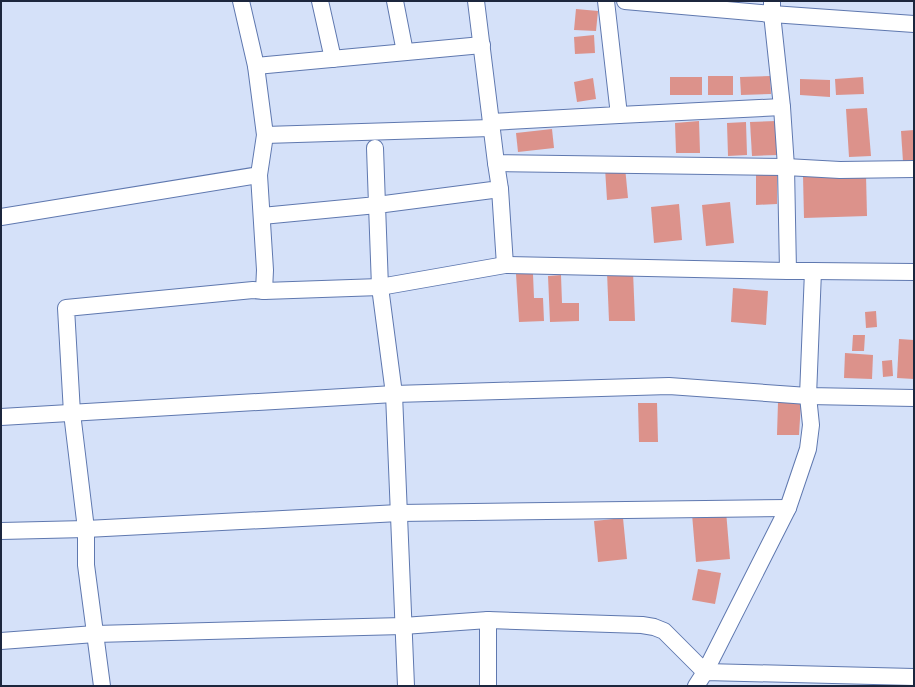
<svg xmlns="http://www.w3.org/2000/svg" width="915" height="687" font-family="Barlow,sans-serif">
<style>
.building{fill:#dc928b}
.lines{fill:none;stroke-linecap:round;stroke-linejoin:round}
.street-casing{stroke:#5f78af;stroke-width:18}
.street{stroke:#fff;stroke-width:16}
</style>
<rect width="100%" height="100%" fill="#d5e1f9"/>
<g class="building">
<path d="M576,9L598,11L596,31L574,30Z"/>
<path d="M594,35L595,53L575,54L574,37Z"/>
<rect x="708" y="76" width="25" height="19"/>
<path d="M770,76L771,94L741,95L740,77Z"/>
<rect x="670" y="77" width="32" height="18"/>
<path d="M863,77L864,94L836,95L835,79Z"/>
<path d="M593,78L596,99L577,102L574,82Z"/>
<path d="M800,79L830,80V97L800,95Z"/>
<path d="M867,108L871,156L849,157L846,109Z"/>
<path d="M699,121L700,153H676L675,123Z"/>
<path d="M776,121L778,155L752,156L750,122Z"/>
<path d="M746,122L747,155L728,156L727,123Z"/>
<path d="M552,129L554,148L518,152L516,133Z"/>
<path d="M914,130V161L903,162L901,131Z"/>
<path d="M625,167L628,198L607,200L605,168Z"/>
<path d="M756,173H777V204L756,205Z"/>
<path d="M866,175L867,216L804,218L803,176Z"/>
<path d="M730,202L734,243L706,246L702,205Z"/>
<path d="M679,204L682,240L654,243L651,207Z"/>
<path d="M633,271L635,321H609L607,272Z"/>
<path d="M516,274H533L534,298H543L544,321L519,322Z"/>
<path d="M561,275L562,303H579V321L550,322L548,276Z"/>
<path d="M733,288L768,291L766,325L731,322Z"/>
<path d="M876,311L877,327L866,328L865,312Z"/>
<path d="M853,335H865L864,351H852Z"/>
<path d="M899,339L914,340V379L897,378Z"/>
<path d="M845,353L873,355L872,379L844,378Z"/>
<path d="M892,360L893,376L883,377L882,361Z"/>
<path d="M778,402L801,403L799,435H777Z"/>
<path d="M638,403H657L658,442H639Z"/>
<path d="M726,511L730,559L696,562L692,514Z"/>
<path d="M623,518L627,559L598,562L594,521Z"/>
<path d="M698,569L721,573L715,604L692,600Z"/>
</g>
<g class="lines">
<g class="street-casing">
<g id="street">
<path d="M320,1L333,59"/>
<path d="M395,1L405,52"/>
<path d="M476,1L496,163L786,167L840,170L914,169"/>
<path d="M625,1L772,14L914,24"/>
<path d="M772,1V14L782,107L786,167L788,271"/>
<path d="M256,66L482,45"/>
<path d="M619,115L782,107"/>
<path d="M491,122L619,115L606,1"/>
<path d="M265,135L491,128"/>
<path d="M259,175L265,270L264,291"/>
<path d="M500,189L505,265"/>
<path d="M262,216L377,205L375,148"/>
<path d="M1,217L259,175L265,135L256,66L241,1"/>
<path d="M1,417L394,394L669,386L808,396L914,398"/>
<path d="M1,531L86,529L399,513L788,508"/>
<path d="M1,641L95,634L403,626L488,620L642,625L654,627L664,631L705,672L788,508L808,449L811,425L808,396L813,271"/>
<path d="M102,686L86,565V529L72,413L66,308L253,290L264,291L380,287L505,265L788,271H813L914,272"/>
<path d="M406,686L394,394L380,287L377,205L500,189L496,163"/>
<path d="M488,686V620"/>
<path d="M696,686L705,672L914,677"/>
</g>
</g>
<use href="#street" class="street"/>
</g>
<rect width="915" height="687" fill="none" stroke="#1c263d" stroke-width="4"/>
</svg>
